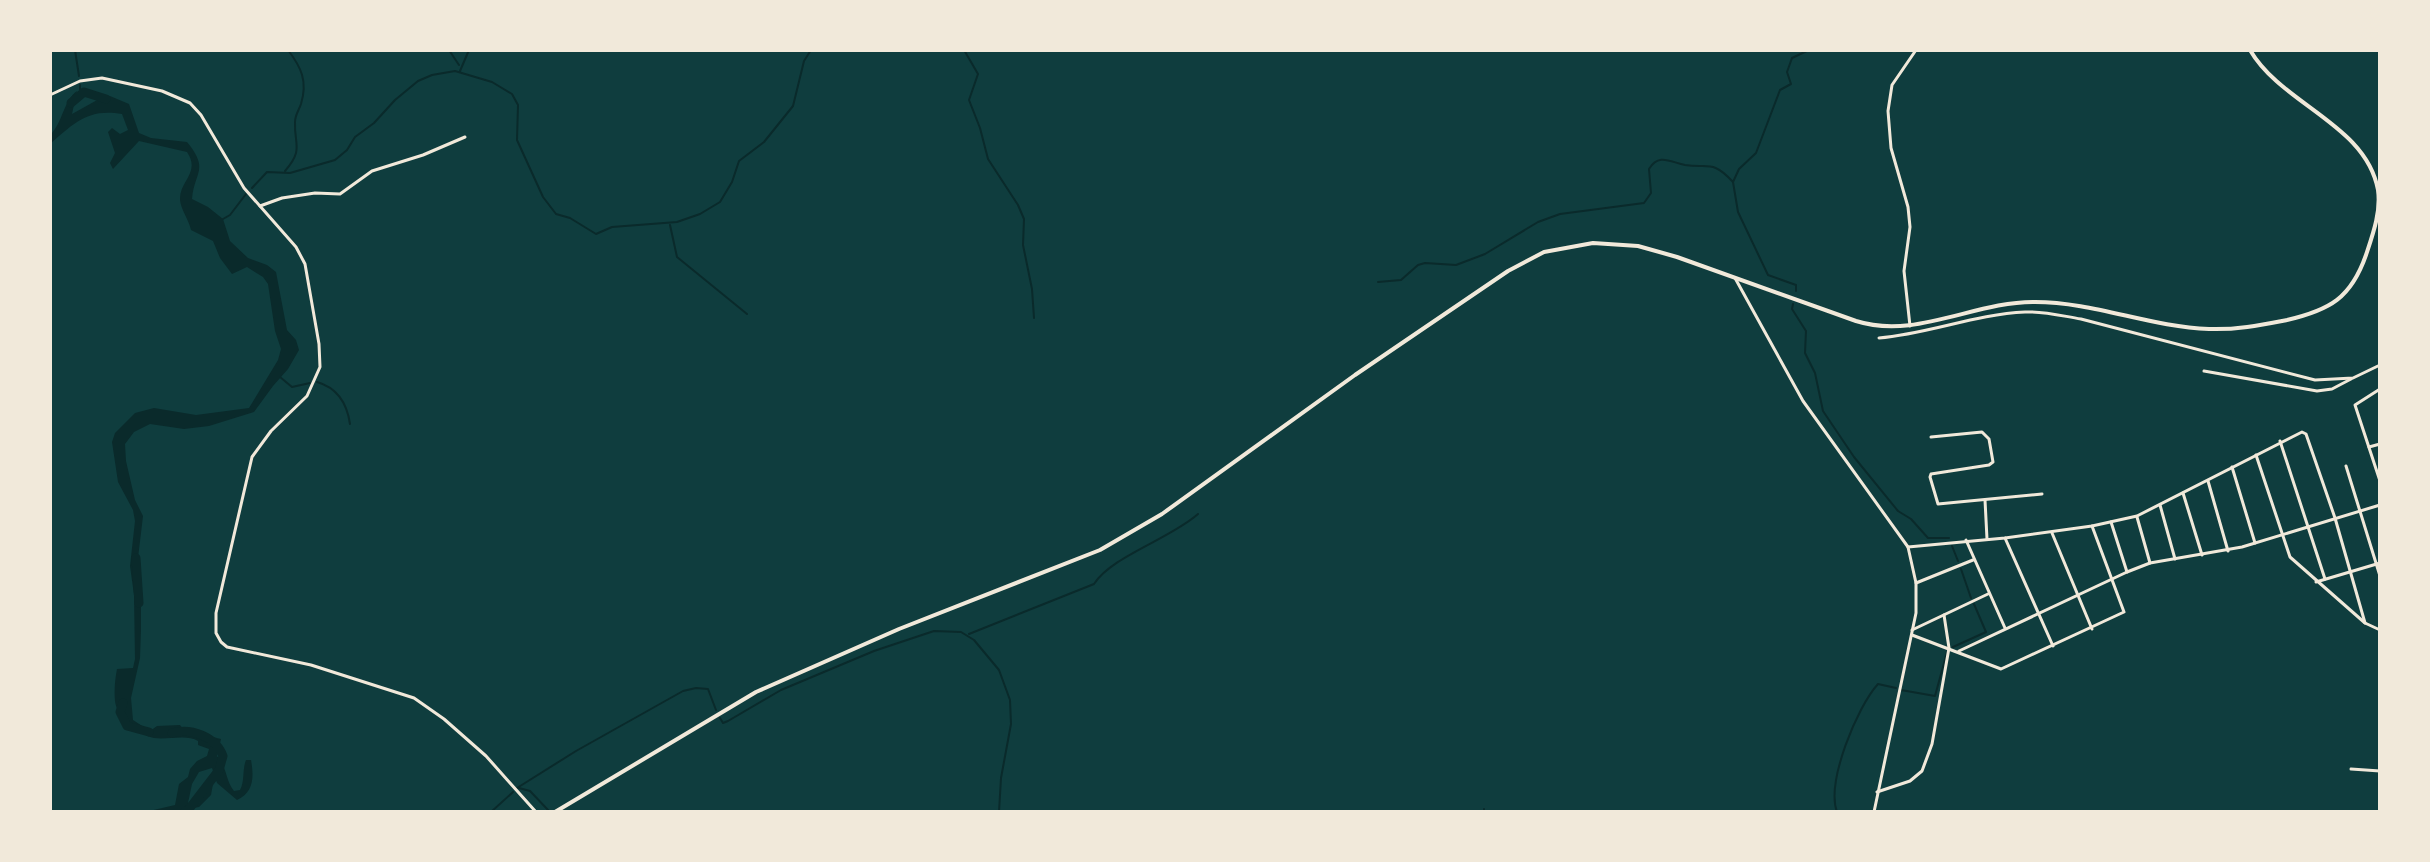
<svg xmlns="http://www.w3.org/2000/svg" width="2430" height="862" font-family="'Varela Round',sans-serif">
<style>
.water{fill:#0a2a2b}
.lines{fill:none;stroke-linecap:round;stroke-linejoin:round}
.stream{stroke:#0a2a2b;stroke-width:2}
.river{stroke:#0a2a2b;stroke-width:9}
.minor{stroke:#f1e9da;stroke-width:3}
.tertiary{stroke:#f1e9da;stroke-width:3}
.primary{stroke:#f1e9da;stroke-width:4}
</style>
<rect width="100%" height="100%" fill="#0f3d3e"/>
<path class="water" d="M77,91L72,114L99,99L98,95L110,96L129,104L139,133L151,138L187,142C210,170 194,172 192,199L208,207L223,219L230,241L248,258L267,265L276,272L287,330L296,340L299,350L288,369L273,386L254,412L209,426L184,429L150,424L134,432L125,444L126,461L135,500L143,516L136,575L141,600V630L140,658L131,698L133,720L150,731L157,726L180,725L184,730L221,739L217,756C227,766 225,780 234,791L240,790C245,781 242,770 246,760H251C254,777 254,792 237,800L217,783L212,768L199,772L192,784L188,803L193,806L200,802L204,782L213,784L211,795L199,807C181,811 164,812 145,812L175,805L179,784L188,777L190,769L197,761L207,756L209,749L198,745V741C187,734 168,740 154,738C139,735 116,716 115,701C114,691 115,679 117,669L133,668L135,659L134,595L130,566L135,521L133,510L118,482L112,442L115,433L135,413L154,408L196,415L249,408L278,360L281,349L275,331L268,284L263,277L247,267L232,274L220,258L213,241L191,230C189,220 181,210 180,200C179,181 201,173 187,152L139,141L113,169L110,163L115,153L108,132L112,128L120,134L128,130L122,114C88,108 74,123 50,144V135C63,123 63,101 77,91Z"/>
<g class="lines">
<g class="stream">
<path d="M75,50L79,76"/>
<path d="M449,50L459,65"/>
<path d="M964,50L978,74L969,100L980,128L988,159L1018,205L1024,219L1023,245L1032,289L1034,318"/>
<path d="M460,71L469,50"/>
<path d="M80,93V85"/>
<path d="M285,171C304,149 294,145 295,122C295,115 299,110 301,104C308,81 301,67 288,50"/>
<path d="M252,188L267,172L290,173L335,160L347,150L355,137L374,123L395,100L418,81L432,75L455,71L492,82L512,94L518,105L517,140L543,197L556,214L570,218L596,234L612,227L677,222L700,214L720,202L732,182L739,161L764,142L793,106L804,61L811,50"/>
<path d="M223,219L230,215L246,194"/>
<path d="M670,225L677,257L747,314"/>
<path d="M1378,282L1401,280L1418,265L1425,263L1456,265L1485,254L1538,222L1560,214L1644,203L1651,193L1649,169C1659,153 1670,162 1685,165C1708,169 1712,159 1733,182"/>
<path d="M1796,291V285L1768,275L1738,212L1733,182L1739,169L1756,153L1780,90L1791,84L1787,72L1792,58L1809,50"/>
<path d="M1793,304L1792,309L1806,331L1805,353L1815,373L1823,411L1854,457L1898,511L1911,519L1928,538H1949"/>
<path d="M280,377L292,387L310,383"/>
<path d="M317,382C338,388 347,403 350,424"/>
<path d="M1952,546L1958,561"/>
<path d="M1961,569L1971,598"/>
<path d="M969,634L1094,584C1112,556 1170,539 1198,514"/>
<path d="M1953,647L1986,632L1974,604"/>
<path d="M1901,690L1935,696L1947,652"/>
<path d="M720,718L723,723L728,721L781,690L874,651L934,631L961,632L974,640L999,670L1010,700L1011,724L1001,778L999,812"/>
<path d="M517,788L576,751L683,691L696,688L708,689L716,710"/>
<path d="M519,788L530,791L549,811"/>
<path d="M1484,809V812"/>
<path d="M491,812L513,792"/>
<path d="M1837,812C1826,782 1857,707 1878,684L1896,688"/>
</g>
<g class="river">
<path d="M71,103L84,92L106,99"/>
<path d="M136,558L139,603"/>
<path d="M123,703L120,712L127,726L149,732"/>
<path d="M172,733C191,727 216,737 223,756L219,770L189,809L184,812"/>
</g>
<g class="minor">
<path d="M260,206L282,198L315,193L340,194L372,171L423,155L465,137"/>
<path d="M1879,338C1928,334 1976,314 2025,312C2044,311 2062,316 2081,319L2315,380L2353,378L2380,365"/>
<path d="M2204,371L2317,391L2332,389L2351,379"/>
<path d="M2380,389L2355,405L2380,481"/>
<path d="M1931,437L1982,432L1989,439L1993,462L1989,465L1931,474L1930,477L1938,504L2042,494"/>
<path d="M2280,441L2325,579"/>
<path d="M2369,447L2380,444"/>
<path d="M2256,455L2290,557L2365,623L2380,630"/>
<path d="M2346,466L2380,576"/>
<path d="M2232,467L2255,543"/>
<path d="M2208,481L2228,551"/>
<path d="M2183,493L2202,555"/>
<path d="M1985,500L1987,539"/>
<path d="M2160,505L2175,559"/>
<path d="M2137,517L2150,563"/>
<path d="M2111,522L2127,572"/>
<path d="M2052,533L2092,629"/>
<path d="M2005,538L2053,646"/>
<path d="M1966,540L2005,628"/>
<path d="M1908,547L2005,538L2092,526L2137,516L2302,432L2306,434L2335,518L2365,623"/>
<path d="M2316,582L2380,563"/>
<path d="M1916,583L1973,560"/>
<path d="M1912,630L1988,594"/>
<path d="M1912,635L2001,669L2124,612L2092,526"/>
<path d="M1959,651L2127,572L2150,563L2242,547L2380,505"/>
<path d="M2351,769L2380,771"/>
<path d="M1877,792L1910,781L1922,771L1932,744L1949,648L1944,615"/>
</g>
<g class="tertiary">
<path d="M50,95L80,81L102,78L162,91L190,103L201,115L244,188L296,247L305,264L319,344L320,367L307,396L271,431L252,457L216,613V633L221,642L227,647L311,665L414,698L444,719L486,756L536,812"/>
<path d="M1735,278L1803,401L1908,547L1916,583V613L1874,812"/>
<path d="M1910,326L1904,271L1910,227L1908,207L1891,148L1888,111L1892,85L1916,50"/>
</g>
<path class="primary" d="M555,812L756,692L899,629L1100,550L1162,514L1355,375L1508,271L1544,252L1593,243L1638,246L1677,257L1856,321C1916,340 1975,301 2035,302C2094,302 2150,327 2209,329C2236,330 2261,325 2287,320C2330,310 2351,298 2366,255C2373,234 2381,212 2378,190C2366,124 2282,105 2250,50"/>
</g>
<rect width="2430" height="862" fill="none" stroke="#f1e9da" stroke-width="104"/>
</svg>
